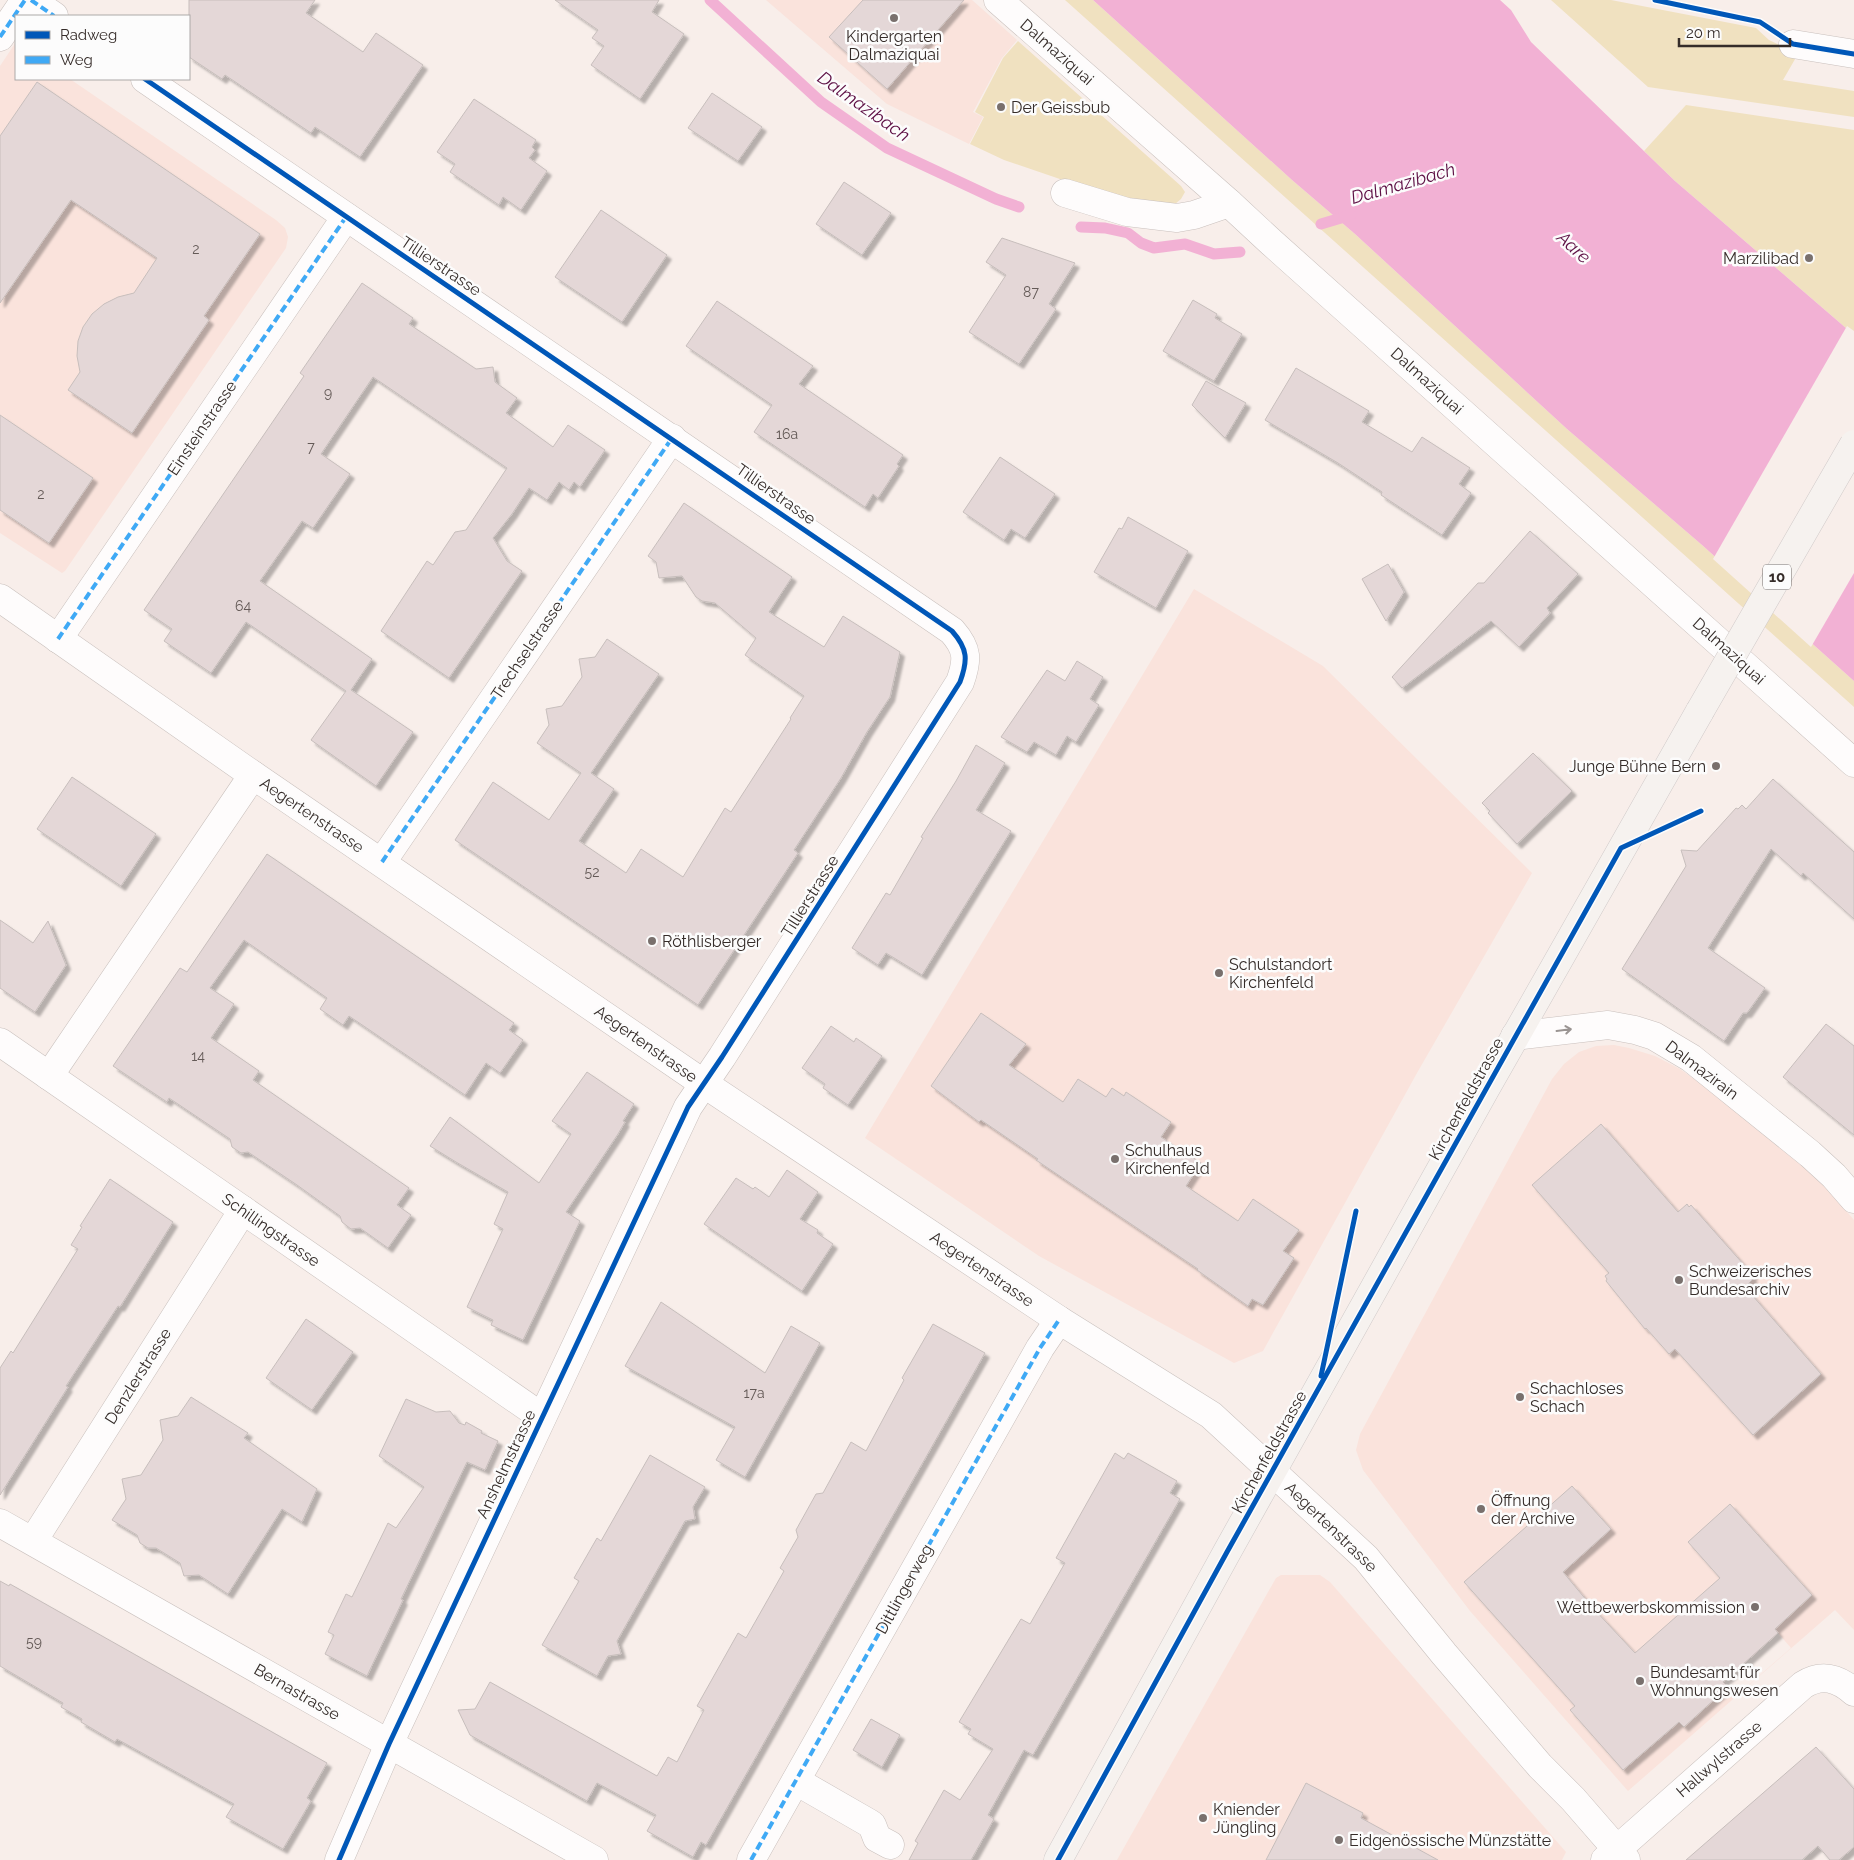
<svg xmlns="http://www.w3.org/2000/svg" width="1854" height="1860" font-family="Raleway,sans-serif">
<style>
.built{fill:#fae3dc;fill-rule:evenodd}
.green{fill:#f0e1c0}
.water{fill:#f2b1d4}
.pier{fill:#f8eeea}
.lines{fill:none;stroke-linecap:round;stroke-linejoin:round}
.stream{stroke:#f2b1d4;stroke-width:11}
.building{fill:#e4d7d7;stroke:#c7bebc;filter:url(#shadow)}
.minor-casing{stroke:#c9c0bd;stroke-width:29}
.major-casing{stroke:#d0cac9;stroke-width:29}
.minor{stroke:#fefcfc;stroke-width:28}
.major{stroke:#f6f2ef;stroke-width:28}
.major-bridge-casing{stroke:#d0cac9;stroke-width:29;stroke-linecap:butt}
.major-bridge{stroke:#f6f2ef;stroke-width:28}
.quiet{stroke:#3fa9f5;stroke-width:4;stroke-dasharray:8 4;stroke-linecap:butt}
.cycleway-casing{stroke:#fcfcfc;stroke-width:8}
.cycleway{stroke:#0057b8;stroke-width:5}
.oneway{stroke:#9a9492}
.poi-dot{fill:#79706d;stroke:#fcfcfc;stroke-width:2}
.labels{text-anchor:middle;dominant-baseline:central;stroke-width:5;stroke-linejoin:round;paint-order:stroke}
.number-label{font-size:14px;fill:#645a57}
.shield{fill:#fcfcfc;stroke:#716a68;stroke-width:1}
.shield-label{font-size:15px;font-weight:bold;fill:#352c29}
.poi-label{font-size:16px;fill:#352c29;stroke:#fcfcfc;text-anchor:start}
.street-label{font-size:16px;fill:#352c29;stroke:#fcfcfc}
.water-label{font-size:18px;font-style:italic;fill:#5d0f44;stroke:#fcfcfc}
</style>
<defs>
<filter id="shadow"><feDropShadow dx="4.5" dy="4.5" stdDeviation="1" flood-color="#0004"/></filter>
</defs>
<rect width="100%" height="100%" fill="#f8eeea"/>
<g class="built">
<path d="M766,0H972L1017,40L1002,58L973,112L983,117L969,144L887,104Z"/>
<path d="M16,42V79H70L276,220L285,228L288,237L286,248L65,571L62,573L0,533V66Z"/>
<path d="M1194,589L1323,666L1532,873L1417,1073L1263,1351L1234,1363L1039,1256L865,1138Z"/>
<path d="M1614,1045L1629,1048L1655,1056L1680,1069L1697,1081L1807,1170L1829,1191L1854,1220V1630L1835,1610L1628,1791L1470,1611L1363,1470L1356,1450L1360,1434L1552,1079L1564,1064L1579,1052L1596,1046ZM1778,1633L1791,1648L1736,1696L1724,1682Z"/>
<path d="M1281,1575H1320L1330,1582L1566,1852L1562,1860H1117L1276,1578Z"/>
</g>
<g class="green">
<path d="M1065,0H1093L1292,180L1355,234L1567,429L1702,545L1854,681V707Z"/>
<path d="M1551,0H1611L1756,28L1769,40L1798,54L1783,80L1854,91V117L1648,87Z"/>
<path d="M1018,41L1181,186L1185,192L1181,199L1175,204L1130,201L1089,189L1004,160L970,144L984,117L975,112L1003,58Z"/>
<path d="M1686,105L1854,130V335L1675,181L1644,151Z"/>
</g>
<path class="water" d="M1093,0H1500L1511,10L1531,42L1675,181L1854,335V681L1702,545L1567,429L1355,234L1292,180Z"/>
<path class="pier" d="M1847,326L1854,331V573L1811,647L1713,559Z"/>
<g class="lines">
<g class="stream">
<path d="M710,0L821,102L887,148L996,199L1019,207"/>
<path d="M1321,224L1351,215"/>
<path d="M1081,227L1105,228L1128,233L1141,243L1154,248L1185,244L1214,254L1240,252"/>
</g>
</g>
<g class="building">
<path d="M189,0H315L306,13L363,52L376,33L423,65L360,157L315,127L311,133L225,75L222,79L189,57Z"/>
<path d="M555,0H659L652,12L684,34L640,99L591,65L604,46L592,38L598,30Z"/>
<path d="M863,0H964L887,89L829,37Z"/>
<path d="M37,82L260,234L204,316L209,320L132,433L68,390L80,372L77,356L78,341L83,327L92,314L104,304L118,297L134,293L157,258L71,200L0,303V136Z"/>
<path d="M712,93L762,127L738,161L688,128Z"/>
<path d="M474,99L536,140L532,147L535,150L529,158L547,171L521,210L503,197L499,205L450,172L455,164L437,152Z"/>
<path d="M844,182L891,213L862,255L816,224Z"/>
<path d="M601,210L667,255L622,322L555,277Z"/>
<path d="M1002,238L1075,263L1049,304L1056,309L1019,364L969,332L1006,275L986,262Z"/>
<path d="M362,283L413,318L409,324L476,369L493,367L495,382L517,398L506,413L553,447L568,425L605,450L580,487L574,482L569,490L559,482L547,500L529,488L512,514L493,538L507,561L522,571L449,678L381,631L427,561L433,565L455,532L466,530L507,468L373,377L321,454L350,474L313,528L302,521L260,581L372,659L351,690L413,732L376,786L311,740L346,691L246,622L211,673L164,641L172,629L144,610L304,376L300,373Z"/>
<path d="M1193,300L1217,314L1215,318L1242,334L1214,381L1163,351Z"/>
<path d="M717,301L813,366L799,384L903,455L897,464L899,466L878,498L873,494L865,507L754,432L772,405L686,346Z"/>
<path d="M1296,368L1369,411L1362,422L1412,452L1422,437L1470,468L1459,484L1471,493L1442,535L1381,495L1382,492L1338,463L1265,420Z"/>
<path d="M1206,381L1246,403L1225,438L1192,405Z"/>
<path d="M0,415L93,478L49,543L0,510Z"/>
<path d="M1000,457L1055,494L1025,538L1011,529L1004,540L963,512Z"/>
<path d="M684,503L792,577L769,612L824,647L843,616L900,652L890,697L867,732L841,778L794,850L798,853L698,1005L455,840L493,782L549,820L581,773L537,743L549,725L546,709L562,706L582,677L579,659L595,657L607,639L659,674L591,773L614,789L579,841L626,873L641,849L683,877L725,808L731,812L791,719L790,718L804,696L745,655L756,638L715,603L702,601L696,597L682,576L659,578L656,562L648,556Z"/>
<path d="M1128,517L1188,551L1156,608L1094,572L1119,528L1122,529Z"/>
<path d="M1530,531L1578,574L1547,608L1550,613L1519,647L1491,621L1402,688L1392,677L1478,583H1484Z"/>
<path d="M1388,564L1404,592L1386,621L1362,579Z"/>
<path d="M1077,661L1103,677L1090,699L1099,705L1076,742L1067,736L1056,755L1034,742L1027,752L1001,737L1047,670L1065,681Z"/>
<path d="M976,745L1005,763L976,810L1011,831L922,975L886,953L878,965L852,948L886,893L890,895L923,838L921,837L956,781Z"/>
<path d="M1533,753L1572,791L1517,844L1488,813L1490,811L1482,803Z"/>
<path d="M72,777L156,834L121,886L37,829Z"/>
<path d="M1773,779L1854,852V919L1803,873L1801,876L1771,849L1708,948L1765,988L1747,1013H1743L1724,1041L1622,969L1686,866L1681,850L1697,851L1736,808L1738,809L1742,805L1746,809Z"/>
<path d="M267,854L514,1023L509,1030L523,1040L500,1073L486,1063L465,1095L349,1016L343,1025L320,1009L327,998L244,940L210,988L234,1004L211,1038L259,1071L253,1080L409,1188L397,1205L411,1215L388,1248L360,1228L351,1229L347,1226L342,1222L340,1216L297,1185L248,1152L241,1153L232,1147L230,1139L169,1098L167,1102L113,1066L180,968L187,972Z"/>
<path d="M0,920L33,943L48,921L66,965L35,1012L0,988Z"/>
<path d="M981,1013L1026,1044L1009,1065L1063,1102L1078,1079L1106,1097L1112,1088L1124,1096L1126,1092L1171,1122L1161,1137L1201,1163L1186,1186L1238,1221L1253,1199L1299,1230L1283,1251L1294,1258L1263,1305L1252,1299L1248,1306L1197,1270L1198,1269L1036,1160L1038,1159L981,1120L979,1122L931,1086Z"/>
<path d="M1826,1024L1854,1046V1135L1783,1077Z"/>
<path d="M831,1026L854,1042L856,1038L882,1056L848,1105L823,1088L825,1084L802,1068Z"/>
<path d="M587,1072L634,1104L623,1121L625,1122L618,1134L566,1212L580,1221L523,1340L491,1325L493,1320L467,1307L503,1229L494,1224L508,1192L456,1162L430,1146L450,1117L539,1183L571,1134L552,1121Z"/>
<path d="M1601,1124L1678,1212L1687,1204L1689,1207L1691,1205L1713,1230L1753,1275L1751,1277L1753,1279L1745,1287L1821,1374L1753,1435L1675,1349L1669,1354L1646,1328L1645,1329L1606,1281L1607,1279L1605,1276L1609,1273L1532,1185Z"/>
<path d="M787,1170L818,1192L800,1219L818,1230L817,1233L833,1244L802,1291L704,1224L736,1178L753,1189L755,1187L769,1197Z"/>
<path d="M110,1179L173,1222L120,1307L118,1306L66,1386L68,1387L0,1495V1368L11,1351L13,1353L78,1249L71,1245L82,1227L80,1226Z"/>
<path d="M661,1302L765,1373L791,1326L820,1343L745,1477L716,1460L735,1427L625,1366Z"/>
<path d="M306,1319L353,1352L312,1410L266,1378Z"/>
<path d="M933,1324L985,1353L706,1845L701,1842L693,1857L647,1831L656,1815L597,1783L587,1801L470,1735L458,1710L475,1709L490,1682L657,1776L668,1757L677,1762L704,1710L697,1706L738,1633L746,1638L784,1571L780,1568L798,1537L796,1530L816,1494L823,1493L851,1442L866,1451L904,1380L902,1378Z"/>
<path d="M191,1397L248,1433L244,1438L317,1489L302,1522L282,1509L228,1594L199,1575L184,1576L180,1563L156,1548H148L140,1543L137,1535L112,1520L126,1499L122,1479L141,1475L163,1440L160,1420L178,1416Z"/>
<path d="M406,1399L436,1412L450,1411L459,1423L465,1425L466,1422L482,1431L481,1433L498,1441L485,1470L467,1462L401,1599L403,1600L367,1676L325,1654L334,1635L328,1632L346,1594L352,1597L388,1523L396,1528L424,1487L379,1456Z"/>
<path d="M1115,1453L1124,1459L1128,1453L1177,1481L1170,1493L1180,1499L1033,1755L1024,1750L988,1815L994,1819L971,1860H909L918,1843L915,1841L944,1790L960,1800L993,1749L968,1734L971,1729L959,1722L1021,1619L1030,1624L1065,1563L1056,1558Z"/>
<path d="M650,1455L705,1487L693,1507L695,1519L685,1521L617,1641L621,1654L608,1656L597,1676L542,1645L579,1581L574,1578L597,1538L601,1541Z"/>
<path d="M1572,1486L1611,1529L1563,1572L1593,1608L1635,1653L1720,1578L1688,1542L1730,1504L1812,1595L1775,1629L1778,1633L1723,1682L1728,1687L1684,1727L1679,1722L1623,1770L1570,1710L1575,1706L1464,1582Z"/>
<path d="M0,1581L9,1586L10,1584L327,1763L307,1798L311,1801L283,1849L226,1817L234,1804L117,1739L115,1742L81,1722L82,1719L61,1707L63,1703L0,1666Z"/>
<path d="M871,1719L900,1735L882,1767L853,1750Z"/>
<path d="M1816,1747L1854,1789V1847L1839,1860H1830L1818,1846L1802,1860H1686Z"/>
<path d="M1306,1783L1363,1813L1361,1818L1438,1860H1266Z"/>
</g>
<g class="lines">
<g class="minor-casing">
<g id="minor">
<path d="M31,0L54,16"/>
<path d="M998,0L1229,203L1271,242L1854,763"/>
<path d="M0,37L25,0"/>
<path d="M1793,44L1854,54"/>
<path d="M145,79L952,631C968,649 968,660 960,682L722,1057L688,1107L389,1744L339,1860"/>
<path d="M1065,193L1127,212L1177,218L1194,215L1229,203"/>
<path d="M0,598L253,775L703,1083L1059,1320L1211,1415L1366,1558L1444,1654L1540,1766L1573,1799L1626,1860"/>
<path d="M58,639L346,217"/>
<path d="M382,862L672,438"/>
<path d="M1515,1036L1608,1025L1635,1030L1654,1036L1691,1058L1810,1154L1834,1176L1854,1199"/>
<path d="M0,1042L542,1417"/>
<path d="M49,1076L253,775"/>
<path d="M0,1523L594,1860"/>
<path d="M33,1541L243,1210"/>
<path d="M796,1781L869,1823L872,1825L877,1838L890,1845"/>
<path d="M751,1860L1040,1348L1059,1320"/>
<path d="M1605,1860L1803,1685C1822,1673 1838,1678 1854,1692"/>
</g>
</g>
<g class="major-casing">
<path id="major" d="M1058,1860L1227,1552L1486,1088L1700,711"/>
</g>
<use href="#minor" class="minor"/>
<use href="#major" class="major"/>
<g class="major-bridge-casing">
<path id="major-bridge" d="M1700,711L1854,444"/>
</g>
<use href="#major-bridge" class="major-bridge"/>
<g class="quiet">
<path d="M31,0L54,16"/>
<path d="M0,37L25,0"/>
<path d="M58,639L346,217"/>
<path d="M382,862L672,438"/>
<path d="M751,1860L1040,1348L1059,1320"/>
</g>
<g class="cycleway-casing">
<g id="cycleway">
<path d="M1655,0L1760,22L1793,44L1854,54"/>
<path d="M145,79L952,631C968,649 968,660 960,682L722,1057L688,1107L389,1744L339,1860"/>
<path d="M1321,1376L1356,1211"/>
<path d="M1058,1860L1227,1552L1621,848L1701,811"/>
</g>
</g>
<use href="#cycleway" class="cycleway"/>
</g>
<defs><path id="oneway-shaft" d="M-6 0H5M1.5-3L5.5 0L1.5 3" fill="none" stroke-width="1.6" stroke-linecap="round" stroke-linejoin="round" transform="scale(1.25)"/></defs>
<use class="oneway" href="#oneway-shaft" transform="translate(1564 1030) rotate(-7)"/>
<g class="poi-dot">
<circle cx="894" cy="18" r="5"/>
<circle cx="1001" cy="107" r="5"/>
<circle cx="1809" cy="258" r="5"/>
<circle cx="1716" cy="766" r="5"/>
<circle cx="652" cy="941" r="5"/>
<circle cx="1219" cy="973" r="5"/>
<circle cx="1115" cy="1159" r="5"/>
<circle cx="1679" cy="1280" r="5"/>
<circle cx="1520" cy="1397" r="5"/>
<circle cx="1481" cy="1509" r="5"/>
<circle cx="1755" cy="1607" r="5"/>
<circle cx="1640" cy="1681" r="5"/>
<circle cx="1203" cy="1818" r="5"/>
<circle cx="1339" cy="1840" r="5"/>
</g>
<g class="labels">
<g class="number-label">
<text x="196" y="249">2</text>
<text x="1031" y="292">87</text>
<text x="328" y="393">9</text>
<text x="787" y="434">16a</text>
<text x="311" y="447">7</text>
<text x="41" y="494">2</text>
<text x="243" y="606">64</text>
<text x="592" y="872">52</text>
<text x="198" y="1056">14</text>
<text x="754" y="1393">17a</text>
<text x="34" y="1642">59</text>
</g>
<rect class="shield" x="1763" y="564.5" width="28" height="25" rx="4"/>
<g class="shield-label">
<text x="1777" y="577">10</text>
</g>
<g class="poi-label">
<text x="894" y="36" text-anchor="middle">Kindergarten<tspan x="894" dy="18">Dalmaziquai</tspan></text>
<text x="1011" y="107">Der Geissbub</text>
<text x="1799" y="258" text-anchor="end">Marzilibad</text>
<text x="1706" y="766" text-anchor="end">Junge Bühne Bern</text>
<text x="662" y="941">Röthlisberger</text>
<text x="1229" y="964">Schulstandort<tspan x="1229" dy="18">Kirchenfeld</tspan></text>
<text x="1125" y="1150">Schulhaus<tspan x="1125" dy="18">Kirchenfeld</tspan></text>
<text x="1689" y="1271">Schweizerisches<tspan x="1689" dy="18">Bundesarchiv</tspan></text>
<text x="1530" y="1388">Schachloses<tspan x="1530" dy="18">Schach</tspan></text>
<text x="1491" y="1500">Öffnung<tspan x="1491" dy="18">der Archive</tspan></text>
<text x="1745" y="1607" text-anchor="end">Wettbewerbskommission</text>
<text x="1650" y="1672">Bundesamt für<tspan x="1650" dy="18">Wohnungswesen</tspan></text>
<text x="1213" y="1809">Kniender<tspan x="1213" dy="18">Jüngling</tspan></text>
<text x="1349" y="1840">Eidgenössische Münzstätte</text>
</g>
<g class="street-label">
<text transform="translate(1057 52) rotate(41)">Dalmaziquai</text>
<text transform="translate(441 266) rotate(34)">Tillierstrasse</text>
<text transform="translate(1427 381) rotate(42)">Dalmaziquai</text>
<text transform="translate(202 428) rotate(-56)">Einsteinstrasse</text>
<text transform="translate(776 494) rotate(35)">Tillierstrasse</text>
<text transform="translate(527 650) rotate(-56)">Trechselstrasse</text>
<text transform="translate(1729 651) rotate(42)">Dalmaziquai</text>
<text transform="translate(312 815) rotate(34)">Aegertenstrasse</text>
<text transform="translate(810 896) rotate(-58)">Tillierstrasse</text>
<text transform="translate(646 1044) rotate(35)">Aegertenstrasse</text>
<text transform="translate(1702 1070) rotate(37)">Dalmazirain</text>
<text transform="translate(1466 1099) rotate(-61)">Kirchenfeldstrasse</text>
<text transform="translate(271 1230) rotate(35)">Schillingstrasse</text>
<text transform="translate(982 1269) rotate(34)">Aegertenstrasse</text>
<text transform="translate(138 1376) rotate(-58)">Denzlerstrasse</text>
<text transform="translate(1269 1452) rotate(-61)">Kirchenfeldstrasse</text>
<text transform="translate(506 1464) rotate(-65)">Anshelmstrasse</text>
<text transform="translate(1331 1527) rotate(44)">Aegertenstrasse</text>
<text transform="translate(904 1589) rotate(-61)">Dittlingerweg</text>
<text transform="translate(297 1692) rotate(30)">Bernastrasse</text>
<text transform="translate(1719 1759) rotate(-41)">Hallwylstrasse</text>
</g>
<g class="water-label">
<text transform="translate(864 106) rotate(35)">Dalmazibach</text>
<text transform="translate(1403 183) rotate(-16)">Dalmazibach</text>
<text transform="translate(1574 247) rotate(42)">Aare</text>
</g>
</g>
<rect x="15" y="15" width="175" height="65" fill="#fcfcfc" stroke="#aca9a8"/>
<rect x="25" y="31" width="25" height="8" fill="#0057b8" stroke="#aca9a8"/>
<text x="60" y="40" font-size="15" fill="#352c29">Radweg</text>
<rect x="25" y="56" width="25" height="8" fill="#3fa9f5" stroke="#aca9a8"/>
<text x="60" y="65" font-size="15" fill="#352c29">Weg</text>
<path d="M1679 38v8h111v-8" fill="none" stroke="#352c29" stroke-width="2.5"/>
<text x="1686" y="38" font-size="15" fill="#352c29" stroke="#fcfcfc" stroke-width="4" paint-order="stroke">20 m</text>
</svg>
